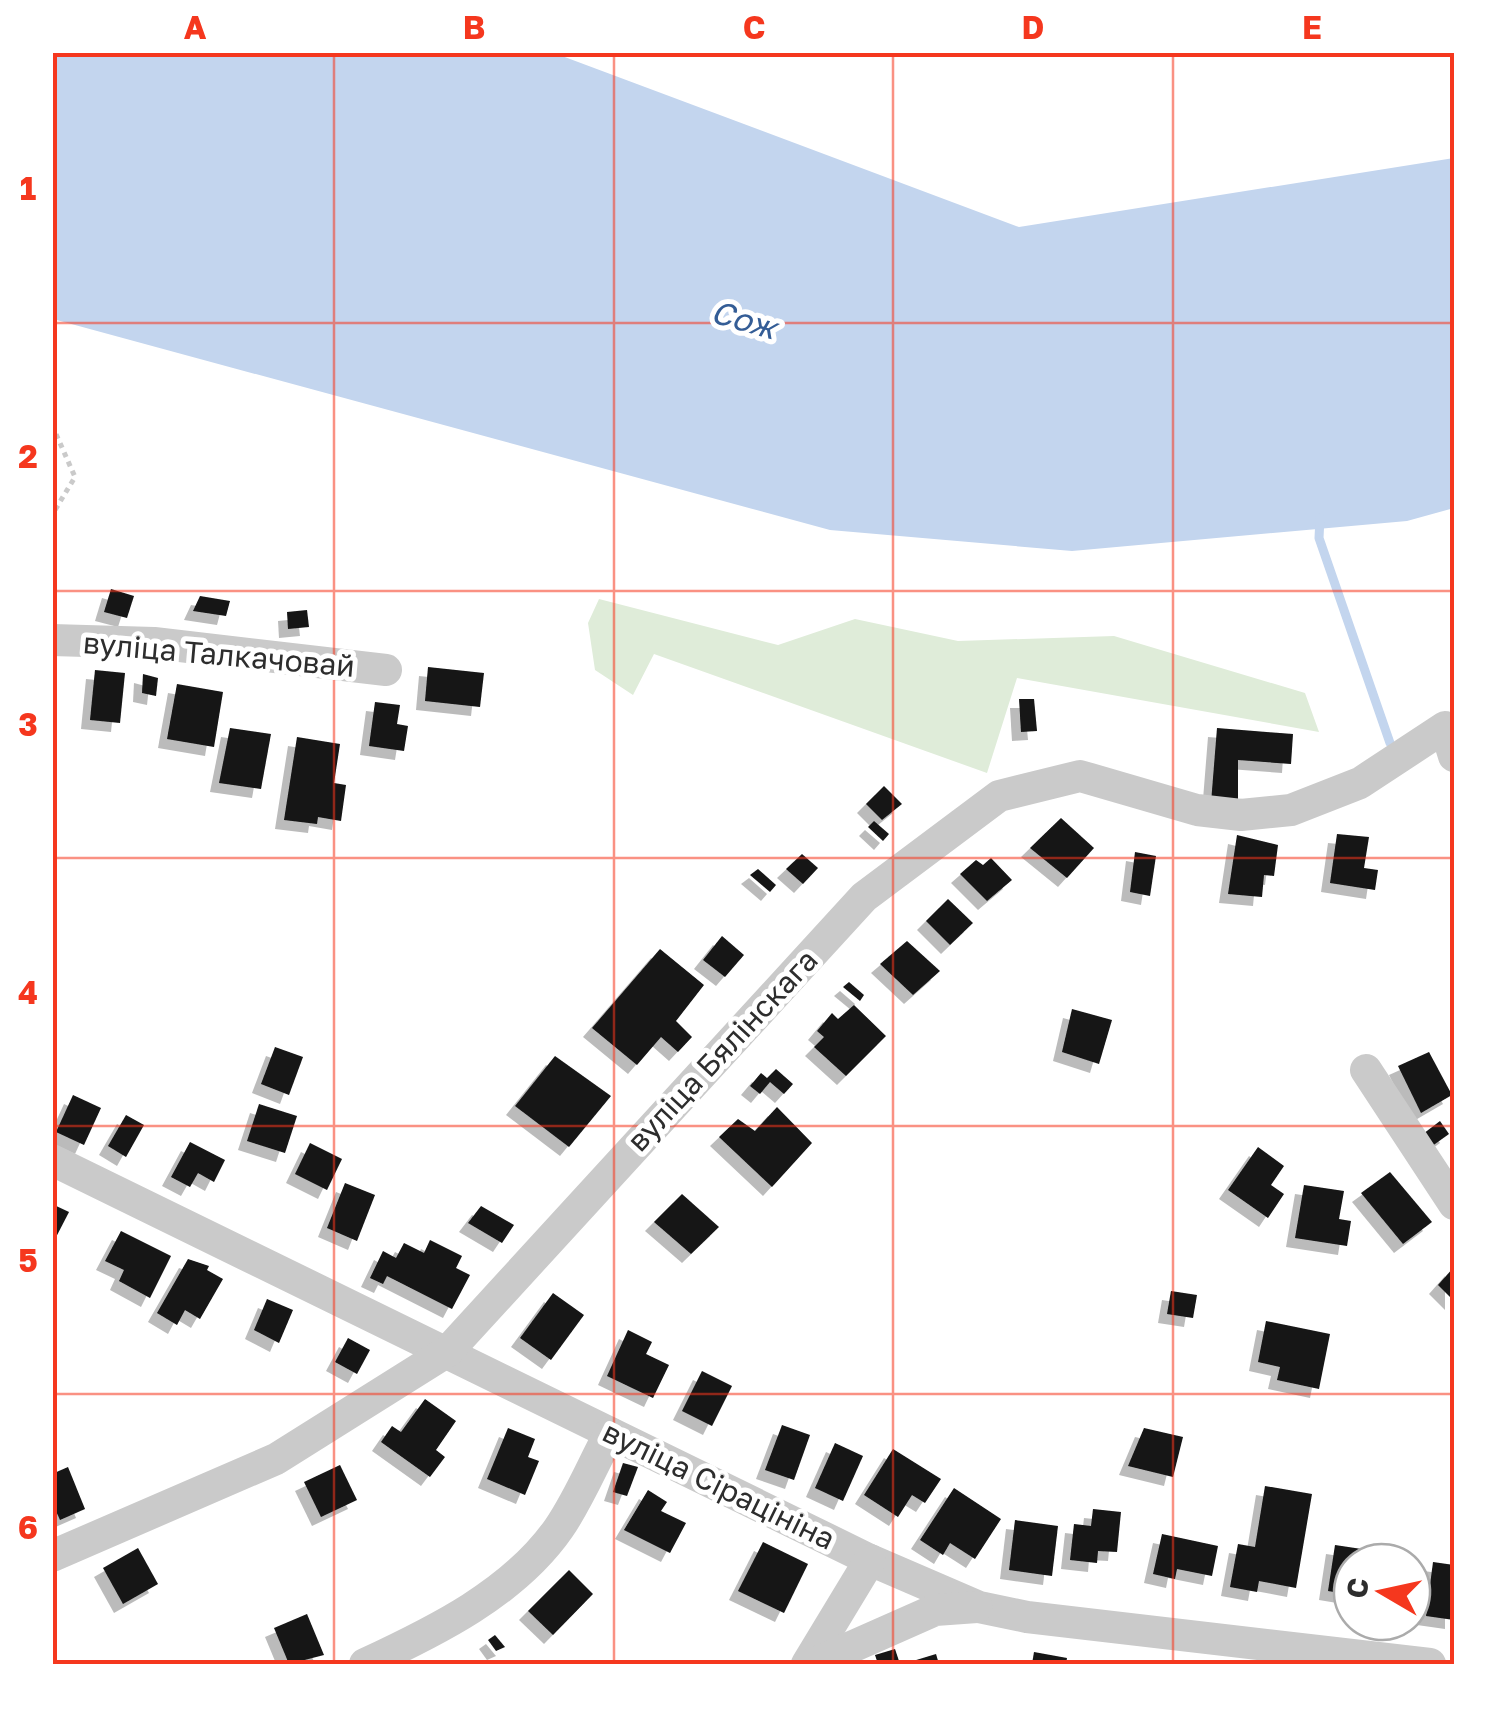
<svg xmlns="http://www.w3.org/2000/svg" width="1507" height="1717" font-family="'Golos Text',sans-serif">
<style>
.green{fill:#dfecd9}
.water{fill:#c3d5ee}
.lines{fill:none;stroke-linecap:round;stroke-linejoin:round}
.stream{stroke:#c3d5ee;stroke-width:9}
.building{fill:#141414;filter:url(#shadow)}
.path{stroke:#cacaca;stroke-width:5;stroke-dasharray:5 5;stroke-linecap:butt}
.minor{stroke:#cacaca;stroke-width:32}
.grid{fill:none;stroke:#f5371e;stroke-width:2.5;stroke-opacity:0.55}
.labels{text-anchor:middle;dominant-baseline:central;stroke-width:10;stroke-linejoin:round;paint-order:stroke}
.street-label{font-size:30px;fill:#2d2d2d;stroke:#fff}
.water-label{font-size:32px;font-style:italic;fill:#345d96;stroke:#fff}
.neatline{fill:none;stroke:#f5371e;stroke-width:4}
.grid-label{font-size:32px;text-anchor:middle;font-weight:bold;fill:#f5371e}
</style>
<defs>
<filter id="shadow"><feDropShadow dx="-9" dy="9" stdDeviation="0" flood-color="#0004"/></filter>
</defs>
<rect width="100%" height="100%" fill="#fff"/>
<path class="green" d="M599,599L778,645L855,619L958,641L1114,636L1305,693L1319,732L1017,678L987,773L654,654L633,695L595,670L588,623Z"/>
<path class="water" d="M52,53H554L1019,227L1454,158V508L1407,521L1072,551L830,530L53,319Z"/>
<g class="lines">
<path class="stream" d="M1320,518L1319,538L1390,743"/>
</g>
<g class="building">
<path d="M111,589L134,596L127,618L104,612Z"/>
<path d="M200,596L230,601L226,616L193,611Z"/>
<path d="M307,610L309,627L288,629L287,612Z"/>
<path d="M428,667L484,673L480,707L425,701Z"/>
<path d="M95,670L125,673L120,723L90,720Z"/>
<path d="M143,674L158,678L156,696L142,693Z"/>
<path d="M177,684L223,692L214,747L167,739Z"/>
<path d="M1019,699H1034L1037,731L1021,732Z"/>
<path d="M375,702L400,705L397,724L408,726L404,751L369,746Z"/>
<path d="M230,728L271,734L261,789L219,783Z"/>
<path d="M1217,728L1293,734L1291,764L1238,760V802L1211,803Z"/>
<path d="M297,737L340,744L334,783L346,785L341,821L318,817L317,824L284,820Z"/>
<path d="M884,786L902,804L882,820L866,804Z"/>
<path d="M1061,818L1094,848L1067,878L1030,848Z"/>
<path d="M874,821L889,834L883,841L868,827Z"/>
<path d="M1337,834L1369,837L1364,868L1378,870L1375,890L1330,883Z"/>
<path d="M1237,835L1278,845L1274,876L1264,875L1262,897L1228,894Z"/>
<path d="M1135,852L1156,856L1150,896L1130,892Z"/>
<path d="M802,854L818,868L803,884L786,869Z"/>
<path d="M991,858L1012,880L987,901L960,874L976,860L983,865Z"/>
<path d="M758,869L776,885L770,892L750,875Z"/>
<path d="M948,899L973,923L950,945L926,921Z"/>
<path d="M722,936L744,955L725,977L703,960Z"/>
<path d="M907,941L940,971L913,995L880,964Z"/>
<path d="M660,949L704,985L676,1021L692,1037L678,1052L661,1037L637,1065L592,1028Z"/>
<path d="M849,982L864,995L860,1001L843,987Z"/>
<path d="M854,1005L886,1036L846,1076L814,1047L824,1037L817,1031L832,1013L838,1019Z"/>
<path d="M1072,1009L1112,1020L1099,1064L1062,1052Z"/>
<path d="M275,1047L303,1057L289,1095L261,1084Z"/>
<path d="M1429,1052L1452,1095L1421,1113L1398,1066Z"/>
<path d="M555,1056L611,1096L569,1147L515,1106Z"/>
<path d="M776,1069L793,1084L784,1094L770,1082L760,1094L750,1086L761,1073L767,1078Z"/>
<path d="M73,1095L101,1108L84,1145L56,1132Z"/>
<path d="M259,1104L297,1116L285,1153L247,1141Z"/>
<path d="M777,1107L812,1143L772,1187L719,1137L738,1119L755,1131Z"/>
<path d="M126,1115L144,1125L126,1157L108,1146Z"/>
<path d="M1440,1121L1449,1134L1428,1149L1419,1137Z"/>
<path d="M190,1142L225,1160L214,1182L198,1173L190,1187L171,1177Z"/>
<path d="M310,1143L342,1159L327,1190L295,1174Z"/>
<path d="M1258,1147L1284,1166L1271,1185L1284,1194L1268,1218L1228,1190Z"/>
<path d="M1390,1172L1432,1222L1403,1244L1361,1193Z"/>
<path d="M345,1183L375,1195L357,1241L327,1228Z"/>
<path d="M1304,1185L1344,1191L1339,1219L1351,1221L1347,1246L1295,1238Z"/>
<path d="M682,1194L719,1227L691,1254L654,1222Z"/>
<path d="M52,1204L69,1212L52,1245Z"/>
<path d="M481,1206L514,1225L502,1243L468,1223Z"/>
<path d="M121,1231L171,1256L150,1298L119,1281L124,1270L105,1261Z"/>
<path d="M430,1240L462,1256L456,1268L470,1275L452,1309L387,1276L383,1284L370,1278L383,1251L396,1258L404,1243L424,1253Z"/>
<path d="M188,1259L209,1266L207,1270L223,1279L200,1319L185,1310L177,1325L157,1313Z"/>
<path d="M1454,1267V1301L1438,1285Z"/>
<path d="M1171,1291L1197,1295L1193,1318L1167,1314Z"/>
<path d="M553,1293L584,1315L551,1360L520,1338Z"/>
<path d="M267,1299L293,1310L279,1343L254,1330Z"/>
<path d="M1266,1321L1330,1334L1319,1389L1277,1380L1280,1367L1258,1362Z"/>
<path d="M628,1330L652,1342L646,1354L669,1365L653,1398L607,1376Z"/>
<path d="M348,1338L370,1350L357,1374L335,1362Z"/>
<path d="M702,1371L732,1386L712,1426L682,1411Z"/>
<path d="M425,1399L456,1421L436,1450L445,1457L430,1477L381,1442L392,1426L401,1432Z"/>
<path d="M782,1425L810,1435L794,1480L765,1470Z"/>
<path d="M508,1428L535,1439L528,1457L539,1461L525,1495L487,1479Z"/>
<path d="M1144,1428L1183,1437L1173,1477L1128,1466Z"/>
<path d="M835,1443L863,1456L843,1501L815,1488Z"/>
<path d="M893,1449L941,1479L925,1503L912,1495L898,1517L864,1495Z"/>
<path d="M623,1463L638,1467L627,1496L613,1492Z"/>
<path d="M340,1465L357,1500L321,1517L304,1482Z"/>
<path d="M68,1467L85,1509L60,1520L52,1502V1474Z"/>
<path d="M1265,1486L1312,1494L1296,1588L1259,1581L1257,1592L1230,1587L1238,1544L1255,1547Z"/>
<path d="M954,1488L1001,1519L975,1559L950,1543L943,1555L920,1540Z"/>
<path d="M648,1490L667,1502L661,1511L686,1523L670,1553L624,1530Z"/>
<path d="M1093,1509L1121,1512L1117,1552L1098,1551L1097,1563L1070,1560L1074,1524L1091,1526Z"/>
<path d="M1015,1520L1058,1526L1052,1576L1009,1570Z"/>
<path d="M1162,1534L1218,1546L1212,1576L1177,1569L1175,1579L1153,1574Z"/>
<path d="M763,1542L808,1564L784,1613L738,1591Z"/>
<path d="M1335,1545L1395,1554L1394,1562H1352V1595L1328,1591Z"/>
<path d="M138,1548L158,1584L123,1604L103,1568Z"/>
<path d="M1433,1562L1454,1565V1620L1426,1616Z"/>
<path d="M569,1570L593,1594L553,1635L528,1611Z"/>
<path d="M307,1614L324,1655L289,1664L274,1628Z"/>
<path d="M495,1635L505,1647L496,1651L488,1640Z"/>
<path d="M895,1649L900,1664H878L875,1655Z"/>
<path d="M1034,1652L1067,1658L1066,1664H1032Z"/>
<path d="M936,1654L939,1664H903Z"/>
</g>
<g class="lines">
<path class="path" d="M52,425L75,477L52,515"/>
<g class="minor">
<path d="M52,640L154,643L386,670"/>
<path d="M1366,1070L1454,1204"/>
<path d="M52,1160L870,1560L979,1607L1027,1617L1430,1664"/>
<path d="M52,1556L276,1459L448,1351L864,897L999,796L1080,776L1197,810L1241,815L1291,810L1360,783L1445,727L1454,756"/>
<path d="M365,1664C434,1632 514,1593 559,1528C579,1499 593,1464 610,1433"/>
<path d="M807,1664L870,1560"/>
<path d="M813,1664L935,1610L977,1607"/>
</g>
</g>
<path class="grid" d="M334,52V1664M614,52V1664M893,52V1664M1173,52V1664M52,323H1454M52,591H1454M52,858H1454M52,1126H1454M52,1394H1454"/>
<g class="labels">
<g class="street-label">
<text transform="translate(219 654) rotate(5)">вуліца Талкачовай</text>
<text transform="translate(722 1050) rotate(-47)">вуліца Бялінскага</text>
<text transform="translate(719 1485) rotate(26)">вуліца Сірацініна</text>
</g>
<g class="water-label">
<text transform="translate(744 319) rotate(16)">Сож</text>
</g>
</g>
<rect width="1507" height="1717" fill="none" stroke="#ffffff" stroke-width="110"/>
<g transform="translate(1382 1592) rotate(279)"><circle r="48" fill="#ffffff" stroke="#ababab" stroke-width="2.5"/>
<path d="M0-8L18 38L0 25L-18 38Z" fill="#f5371e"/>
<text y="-15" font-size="28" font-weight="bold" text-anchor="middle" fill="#2d2d2d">С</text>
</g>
<rect x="55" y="55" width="1397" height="1607" class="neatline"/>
<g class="grid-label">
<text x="195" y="39">A</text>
<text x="474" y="39">B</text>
<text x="754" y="39">C</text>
<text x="1033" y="39">D</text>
<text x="1312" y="39">E</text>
<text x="28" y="200">1</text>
<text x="28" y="468">2</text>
<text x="28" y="736">3</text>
<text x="28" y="1004">4</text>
<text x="28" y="1272">5</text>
<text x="28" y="1539">6</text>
</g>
</svg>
